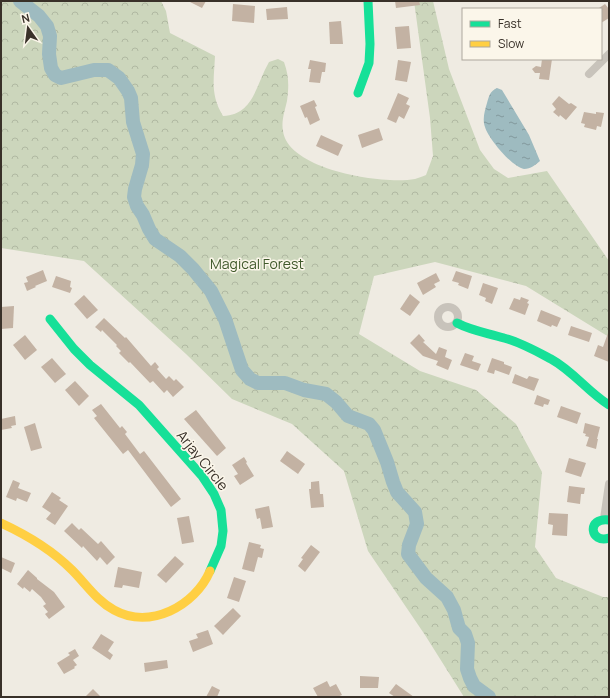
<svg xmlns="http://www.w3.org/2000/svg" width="610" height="698" font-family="Manrope,sans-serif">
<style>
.forest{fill:url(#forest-crowns)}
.water{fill:url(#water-ripples)}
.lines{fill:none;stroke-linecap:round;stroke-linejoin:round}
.river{stroke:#9ebbc0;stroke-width:14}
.building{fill:#c3b2a3}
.street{stroke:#c8c3bb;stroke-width:8}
.fast{stroke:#16e098;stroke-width:9}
.slow{stroke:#ffcf43;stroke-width:9}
.labels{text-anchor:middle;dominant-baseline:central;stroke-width:3;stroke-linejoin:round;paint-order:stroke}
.park-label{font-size:14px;fill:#40592b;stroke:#fbf6ea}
.street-label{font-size:14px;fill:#393129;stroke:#fbf6ea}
</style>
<defs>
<pattern id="forest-crowns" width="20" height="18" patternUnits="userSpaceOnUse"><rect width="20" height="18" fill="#ccd6bc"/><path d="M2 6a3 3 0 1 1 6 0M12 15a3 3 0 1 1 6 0" fill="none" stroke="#b0b8a2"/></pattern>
<pattern id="water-ripples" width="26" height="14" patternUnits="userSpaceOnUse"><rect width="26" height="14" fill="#9ebbc0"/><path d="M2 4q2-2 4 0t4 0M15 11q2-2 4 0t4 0" fill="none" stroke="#82999c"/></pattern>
</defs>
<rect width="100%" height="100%" fill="#efebe2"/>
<path class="forest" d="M1,1H161L166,11L170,33L215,56C214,80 210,94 223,116C254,115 256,84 269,62L278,59L284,62C289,76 289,86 287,101C285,110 281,121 283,131C288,170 383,185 415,179C419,178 423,176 426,175L433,156L430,118L414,1H433L449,69L480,150L494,169L508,178L547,171L609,261V337L526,286L435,262L374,276L359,334L420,371L476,390L516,424L542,472L535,547L556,578L603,597H609V697H464L425,635L368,551L344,471L292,424L232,399L186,354L84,261L1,248L2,177L1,164Z"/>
<path class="water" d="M497,88L502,90L529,135L540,161C535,165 531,169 524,169C512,167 488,138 485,127C482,119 485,110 487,103C489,96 490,91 497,88Z"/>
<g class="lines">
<path class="river" d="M20,1L39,16L47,26L50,36L49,54L51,68L55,75L61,78L94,70H108L119,78L128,91L131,98L133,122L143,154L142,165L135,189L134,197L137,206L143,215L149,229L155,239L180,256L193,269L211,291L225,319L242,370L250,379L258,383H285L304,390L326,394L336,402L348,416L369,424L374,430L387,462L393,482L397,492L415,512L417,524L409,545L408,554L426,578L447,597L454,610L459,628L465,634L468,643L467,669L470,678L474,686L489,697"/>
</g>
<g class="building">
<path d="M188,1H206L202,8Z"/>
<path d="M395,1H419L420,5L396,8Z"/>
<path d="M233,4L255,6L254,23L232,21Z"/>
<path d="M605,4L609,9V18L601,23V9L599,8Z"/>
<path d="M287,7L288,19L267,20L266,9Z"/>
<path d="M341,21L343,44H330L329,22Z"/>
<path d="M409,26L411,48L397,49L395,27Z"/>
<path d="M542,59H552L549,80L539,79L540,73H535L532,69L536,66L541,67Z"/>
<path d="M310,60L326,63L325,72H322L320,83L309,82L311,69H308Z"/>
<path d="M398,60L411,62L407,82L395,80Z"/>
<path d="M398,93L409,98L406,104L410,106L404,119L399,116L396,123L387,119Z"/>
<path d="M559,96L569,104L571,103L577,107L566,120L560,115L559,117L553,112L556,109L552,104Z"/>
<path d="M314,100L317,106L315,107L320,120L310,125L307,117L305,118L300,106Z"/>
<path d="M584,112L596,114V112L604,113L601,127L597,126L596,130L584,127L585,124L581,123Z"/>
<path d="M379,128L383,140L362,148L358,135Z"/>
<path d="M321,135L343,145L338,156L316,146Z"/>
<path d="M43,270L47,281L35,286L36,287L27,291L24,283L28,282L26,277Z"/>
<path d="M456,271L472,276L468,289L458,285L459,283L452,281Z"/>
<path d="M436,273L440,281L434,284L436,287L423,295L417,283Z"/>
<path d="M56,276L71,281L70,287L72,288L70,293L52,287Z"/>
<path d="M483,283L498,288L492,304L485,301L486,298L479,295Z"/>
<path d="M410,294L420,302L410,316L400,309Z"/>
<path d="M84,295L98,310L87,319L74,304Z"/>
<path d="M521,297L529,300L527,303L529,304L525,315L509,309L514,298L520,300Z"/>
<path d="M14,306L13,328L1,329V307Z"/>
<path d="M541,310L561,318L557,327L552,325L551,327L537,321Z"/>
<path d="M104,318L125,338L126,337L151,366L155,362L159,367L157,369L166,379L169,376L174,381L176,379L184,387L173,397L167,390L164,393L153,381L150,383L130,362L129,363L119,353L121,351L116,346L117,345L102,330L101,332L95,327Z"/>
<path d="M571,326L592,333L589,342L568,335Z"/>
<path d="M608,333H609V362L594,356L598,345L603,347Z"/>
<path d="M419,334L425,341L423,342L436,354L439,347L447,350L445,357L452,360L448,370L436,365L438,361L423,356L410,343Z"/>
<path d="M25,335L37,350L25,360L13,345Z"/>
<path d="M465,353L474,356L472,361L481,364L478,371L460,365Z"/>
<path d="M52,358L66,374L55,383L41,367Z"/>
<path d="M492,358L504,362V364L512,367L509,375L495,370L494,374L487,372Z"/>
<path d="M515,374L527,379L529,376L539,379L534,391L512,383Z"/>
<path d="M75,381L89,396L79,406L65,390Z"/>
<path d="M537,395L550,400L548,405L544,404L543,407L534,404Z"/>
<path d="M101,404L120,428L122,426L127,432L125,434L140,454L144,451L181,499L171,507L128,450L123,454L94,418L97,416L92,410Z"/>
<path d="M561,406L581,413L577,424L557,417Z"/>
<path d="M196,410L226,448L217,456L184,419Z"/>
<path d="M15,416L16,425L11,426L12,428L1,430V419Z"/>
<path d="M35,423L42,448L31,451L24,427Z"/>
<path d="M585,423L600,427L597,439H598L596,449L586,446L589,437L585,436L586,434L583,433Z"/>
<path d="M287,451L305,464L298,474L280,461Z"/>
<path d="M244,457L247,462L246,463L254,476L240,485L234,476L238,474L232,465Z"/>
<path d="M569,458L586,463L581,477L565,472Z"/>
<path d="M13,480L20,483L18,488L31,493L27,502L17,498L16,501L6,497Z"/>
<path d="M319,481L320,494H323L324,507L311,508L309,489H311V482Z"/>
<path d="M569,486L585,488L584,494H581L580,504L567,502Z"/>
<path d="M52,492L61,498L59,500L68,506L55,525L46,519L51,513L42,507Z"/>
<path d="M269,506L273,527L262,529L260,518L257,519L255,509Z"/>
<path d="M549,513L568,514L567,536L552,535L553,525L548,524Z"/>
<path d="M189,516L194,542L182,544L177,518Z"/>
<path d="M72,523L79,530L81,528L98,544L101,541L115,557L107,565L100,557L97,561L83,546L82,548L64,531Z"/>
<path d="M249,542L261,545L260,548L264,549L262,558L258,557L254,572L242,569Z"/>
<path d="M311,545L320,552L305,572L298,566L303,559L301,558Z"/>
<path d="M175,556L184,564L166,583L157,575Z"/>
<path d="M1,557L15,563L11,573L1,568Z"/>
<path d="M118,567L142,572L139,588L123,585L122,588L114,587Z"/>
<path d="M28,570L37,578V579L54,592L65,607L49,619L45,614L48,612L43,606L46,604L41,597L32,589L30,592L24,587L23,589L17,584Z"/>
<path d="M234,577L246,581L239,602L227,598Z"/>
<path d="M233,608L241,616L223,635L214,626Z"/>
<path d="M208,630L213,644L193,652L189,641L198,638L196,634Z"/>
<path d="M101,634L114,642L108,651L113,655L110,660L92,648Z"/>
<path d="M75,649L79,656L73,660L77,665L74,667L75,668L64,674L57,663L70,655L68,653Z"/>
<path d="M167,660L168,668L145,672L144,663Z"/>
<path d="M360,676L379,677L378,688H360Z"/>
<path d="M327,681L330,687L336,684L342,695L337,697H318L313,688Z"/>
<path d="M396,684L414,697H395L389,693Z"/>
<path d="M212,686L220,690L217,697H206Z"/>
<path d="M93,689L101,697H85Z"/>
</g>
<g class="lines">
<g class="street">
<path d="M589,74L609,54"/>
<circle cx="448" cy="317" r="10"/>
<path d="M604,519L609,484"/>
</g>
<g class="fast">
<path d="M358,93L369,63L370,44L368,1"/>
<path d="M50,319L74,349L90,365L139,405L202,476L214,494L221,510L223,531L221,546L210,571"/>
<path d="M457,323C472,331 488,333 504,338C520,342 536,351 551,359C573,371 588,392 609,405"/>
<path d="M609,520C586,517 590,544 609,538"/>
</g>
<path class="slow" d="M1,523C27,535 52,550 72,570C86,584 97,601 114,610C150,630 195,606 210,571"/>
</g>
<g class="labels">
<g class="park-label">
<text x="257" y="263">Magical Forest</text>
</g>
<g class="street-label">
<text transform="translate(203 460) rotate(51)">Arjay Circle</text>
</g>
</g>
<rect width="610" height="698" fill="none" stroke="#393129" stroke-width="4"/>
<rect x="462" y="8" width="140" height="52" fill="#fbf6ea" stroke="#ada79d"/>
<rect x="470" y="21" width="20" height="6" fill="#16e098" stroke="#ada79d"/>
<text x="498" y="28" font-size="12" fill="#393129">Fast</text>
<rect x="470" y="41" width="20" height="6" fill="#ffcf43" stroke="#ada79d"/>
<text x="498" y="48" font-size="12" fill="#393129">Slow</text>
<g transform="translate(28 28) rotate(346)" stroke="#fbf6ea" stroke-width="3" paint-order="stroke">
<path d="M0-3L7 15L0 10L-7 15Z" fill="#393129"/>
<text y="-6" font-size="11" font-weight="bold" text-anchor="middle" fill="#393129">N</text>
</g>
</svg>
